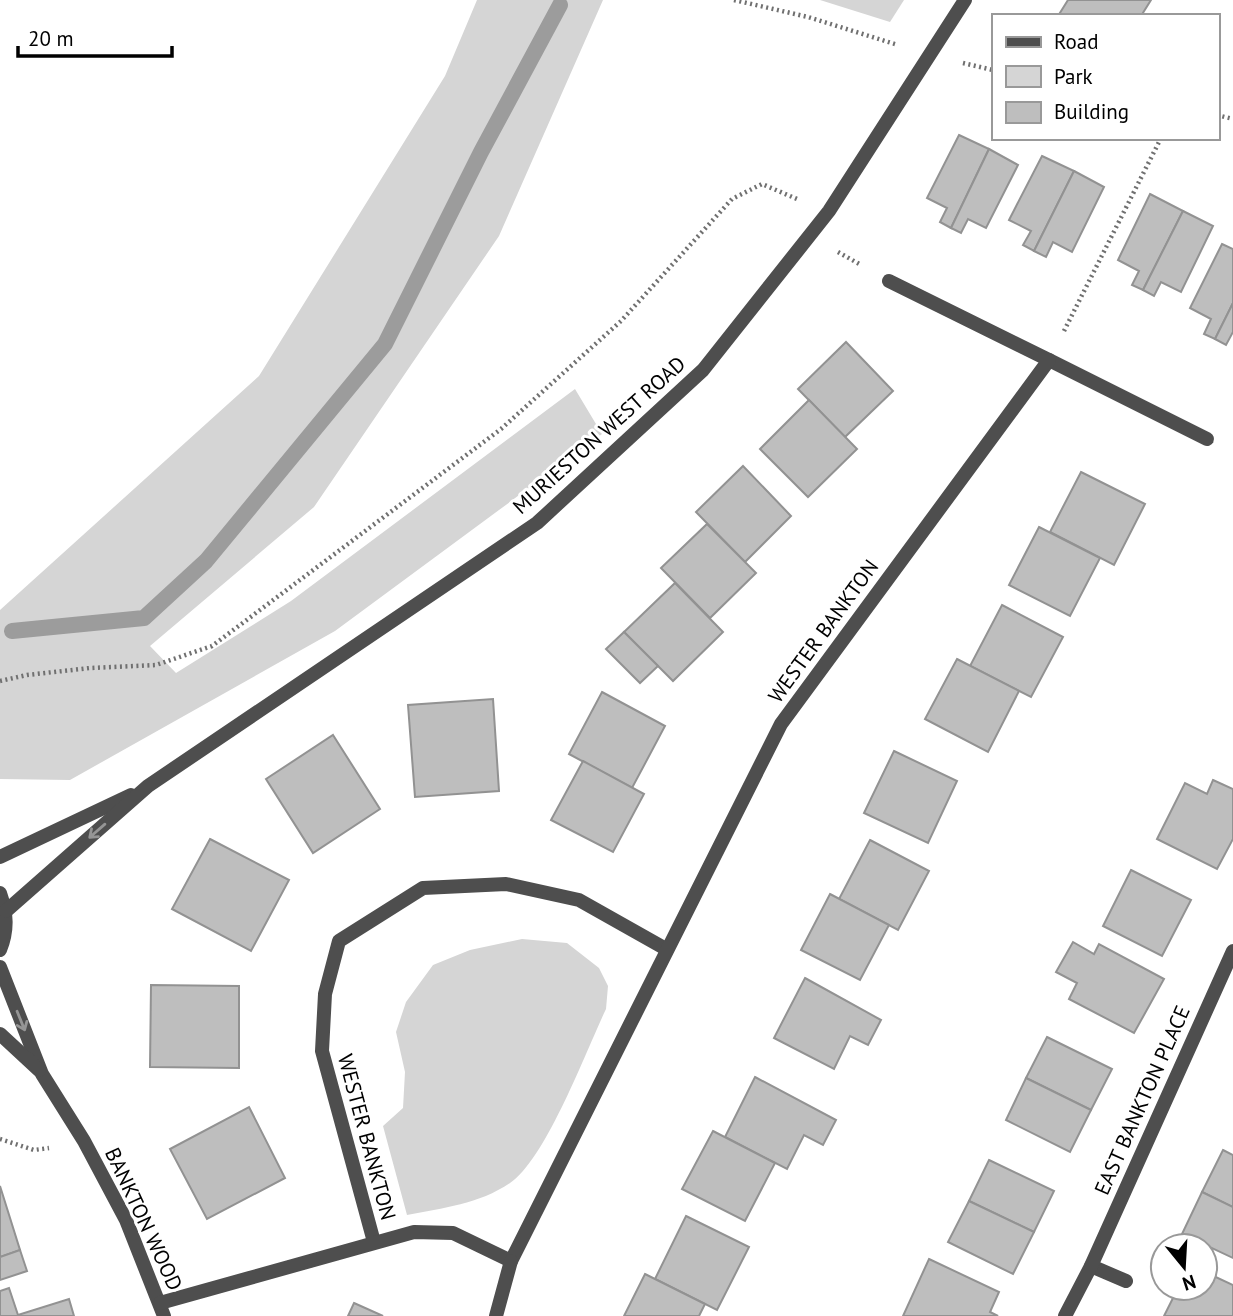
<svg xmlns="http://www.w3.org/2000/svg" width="1233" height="1316" font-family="'PT Sans',sans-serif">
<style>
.green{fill:#d5d5d5}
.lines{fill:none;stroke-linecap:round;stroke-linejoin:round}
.stream{stroke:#9c9c9c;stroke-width:16}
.building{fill:#bebebe;stroke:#929292;stroke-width:2}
.path{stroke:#707070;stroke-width:4.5;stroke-dasharray:2 3.5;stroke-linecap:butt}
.minor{stroke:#4e4e4e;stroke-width:14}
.tertiary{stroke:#4e4e4e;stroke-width:14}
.oneway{stroke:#959595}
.labels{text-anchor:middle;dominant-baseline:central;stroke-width:6;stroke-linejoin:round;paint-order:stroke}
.street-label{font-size:21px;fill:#000;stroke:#fff}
</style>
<rect width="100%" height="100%" fill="#fff"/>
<g class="green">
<path d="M477,0H603L499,236L314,507L150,646L176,673L291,601L575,389L602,434L335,631L70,780L0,779V610L259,376L445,76Z"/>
<path d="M820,0H904L890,22Z"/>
<path d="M522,939L567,943L599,968L608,986L606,1009C586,1051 546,1159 510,1183C479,1204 443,1208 407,1215L383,1126L403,1108L405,1072L396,1032L406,1002L433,965L470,950Z"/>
</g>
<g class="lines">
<path class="stream" d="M12,631L144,618L206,561L385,344L481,152L560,5"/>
</g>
<g class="building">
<path d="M1068,0H1151L1141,16H1058Z"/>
<path d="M959,135L989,149L951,228L940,222L947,208L927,198Z"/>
<path d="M989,149L1018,165L986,228L968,219L961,233L951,228Z"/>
<path d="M1042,156L1074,171L1034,251L1023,245L1031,231L1009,220Z"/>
<path d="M1074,171L1104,187L1072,252L1053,242L1046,257L1034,251Z"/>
<path d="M1150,194L1183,211L1143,290L1132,285L1139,271L1118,260Z"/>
<path d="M1183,211L1213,226L1181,292L1161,282L1154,296L1143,290Z"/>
<path d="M1222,244L1233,249V303L1215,339L1204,334L1211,319L1190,308Z"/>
<path d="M1233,303V332L1226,345L1215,339Z"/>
<path d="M846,342L893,391L845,437L798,389Z"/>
<path d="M809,400L857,449L808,497L760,449Z"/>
<path d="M743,466L791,516L745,562L696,512Z"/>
<path d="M1081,472L1145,504L1114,565L1050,532Z"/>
<path d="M707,524L756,573L710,618L661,568Z"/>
<path d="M1039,527L1100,558L1070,616L1009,585Z"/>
<path d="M675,583L723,632L673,681L624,632Z"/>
<path d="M1002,605L1063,637L1031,697L970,666Z"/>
<path d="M624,632L658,666L640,683L606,649Z"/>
<path d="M957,659L1019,691L988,752L925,719Z"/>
<path d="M602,692L665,726L632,788L569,754Z"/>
<path d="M493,699L499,791L415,797L408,705Z"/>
<path d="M333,735L380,809L313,853L266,779Z"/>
<path d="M894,751L957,781L928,843L864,813Z"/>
<path d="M583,761L644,794L613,852L551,820Z"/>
<path d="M1213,780L1233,789V839L1217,869L1157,839L1185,783L1207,794Z"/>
<path d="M210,839L289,880L251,951L172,909Z"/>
<path d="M870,840L929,871L898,930L839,899Z"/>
<path d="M1131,870L1191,900L1162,956L1103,926Z"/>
<path d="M830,894L889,925L860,980L801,950Z"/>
<path d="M1073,942L1094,954L1099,944L1164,979L1134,1033L1069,999L1077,983L1056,972Z"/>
<path d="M805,978L881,1020L868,1045L850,1036L834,1069L774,1038Z"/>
<path d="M151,985L239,986V1068L150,1067Z"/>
<path d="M1047,1037L1112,1069L1091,1110L1026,1078Z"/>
<path d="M755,1077L836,1120L823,1145L804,1135L787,1169L725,1137Z"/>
<path d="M1026,1078L1091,1110L1070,1152L1006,1120Z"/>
<path d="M249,1107L285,1178L207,1219L170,1149Z"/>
<path d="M713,1131L775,1163L745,1221L682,1189Z"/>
<path d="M1223,1150L1233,1155V1207L1202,1192Z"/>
<path d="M989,1160L1054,1191L1034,1232L969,1201Z"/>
<path d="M0,1186L20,1250L0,1257Z"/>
<path d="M1202,1192L1233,1207V1258L1182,1234Z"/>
<path d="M969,1201L1034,1232L1013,1274L948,1242Z"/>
<path d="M686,1216L749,1247L717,1310L655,1279Z"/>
<path d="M20,1250L27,1271L0,1280V1257Z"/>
<path d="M929,1259L999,1292L990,1312L998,1316H903Z"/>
<path d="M1205,1272L1233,1285V1316H1164L1178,1288H1205Z"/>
<path d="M645,1274L705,1304L699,1316H624Z"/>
<path d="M9,1288L18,1315L69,1299L74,1316H0V1291Z"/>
<path d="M354,1303L383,1316H348Z"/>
</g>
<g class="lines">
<g class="path">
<path d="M734,0L808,17L898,45"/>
<path d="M963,63L993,70"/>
<path d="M1217,115L1233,119"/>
<path d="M838,252L861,265"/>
<path d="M1064,331L1161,138"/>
<path d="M0,681L27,675L90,668L156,665L212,646L501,429L621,321L732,199L762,184L797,199"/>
<path d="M0,1139L34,1150L49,1148"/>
</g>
<g class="minor">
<path d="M1049,360L1207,439"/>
<path d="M0,967L42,1074L84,1141L126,1220L164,1316"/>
<path d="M0,1034L39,1070"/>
<path d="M374,1242L322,1051L325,994L339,941L423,888L506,884L579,900L666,949"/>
<path d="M1091,1266L1126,1281"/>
<path d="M160,1303L414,1232L453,1233L511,1261L781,724L1049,360L889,281"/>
<path d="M496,1316L511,1261"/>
<path d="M1065,1316L1091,1266L1233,951"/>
</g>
<g class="tertiary">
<path d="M0,857L131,795"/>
<path d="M0,893C7,913 8,930 0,950"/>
<path d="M6,911L148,786L537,523L703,370L829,211L965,0"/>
</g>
</g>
<defs><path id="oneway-shaft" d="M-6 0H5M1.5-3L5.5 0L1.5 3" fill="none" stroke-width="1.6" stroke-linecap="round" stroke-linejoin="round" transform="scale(1.75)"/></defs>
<g class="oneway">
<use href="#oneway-shaft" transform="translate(97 831) rotate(139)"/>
<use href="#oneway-shaft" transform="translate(21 1021) rotate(68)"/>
</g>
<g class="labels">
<g class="street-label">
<text transform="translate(599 435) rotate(-42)">MURIESTON WEST ROAD</text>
<text transform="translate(823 631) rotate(-54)">WESTER BANKTON</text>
<text transform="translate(1142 1100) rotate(-66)">EAST BANKTON PLACE</text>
<text transform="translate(367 1137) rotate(75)">WESTER BANKTON</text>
<text transform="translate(144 1219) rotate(65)">BANKTON WOOD</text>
</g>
</g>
<rect x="992" y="14" width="228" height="126" fill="#ffffff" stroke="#999999" stroke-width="2"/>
<rect x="1006" y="37" width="35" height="10" fill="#4e4e4e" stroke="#999999" stroke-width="2"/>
<text x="1054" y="49" font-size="21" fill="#000000">Road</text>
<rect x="1006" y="66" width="35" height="21" fill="#d5d5d5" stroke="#999999" stroke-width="2"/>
<text x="1054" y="84" font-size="21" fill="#000000">Park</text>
<rect x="1006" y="102" width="35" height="21" fill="#bebebe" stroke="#999999" stroke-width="2"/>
<text x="1054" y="119" font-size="21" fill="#000000">Building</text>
<g transform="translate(1184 1267) rotate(162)"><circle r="33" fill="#ffffff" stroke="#999999" stroke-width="2"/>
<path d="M0-5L12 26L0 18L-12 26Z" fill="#000000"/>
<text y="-10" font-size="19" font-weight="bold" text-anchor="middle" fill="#000000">N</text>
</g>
<path d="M18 46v10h154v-10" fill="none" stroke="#000000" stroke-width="3.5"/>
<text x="28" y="46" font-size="21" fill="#000000" stroke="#ffffff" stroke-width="5" paint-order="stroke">20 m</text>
</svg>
